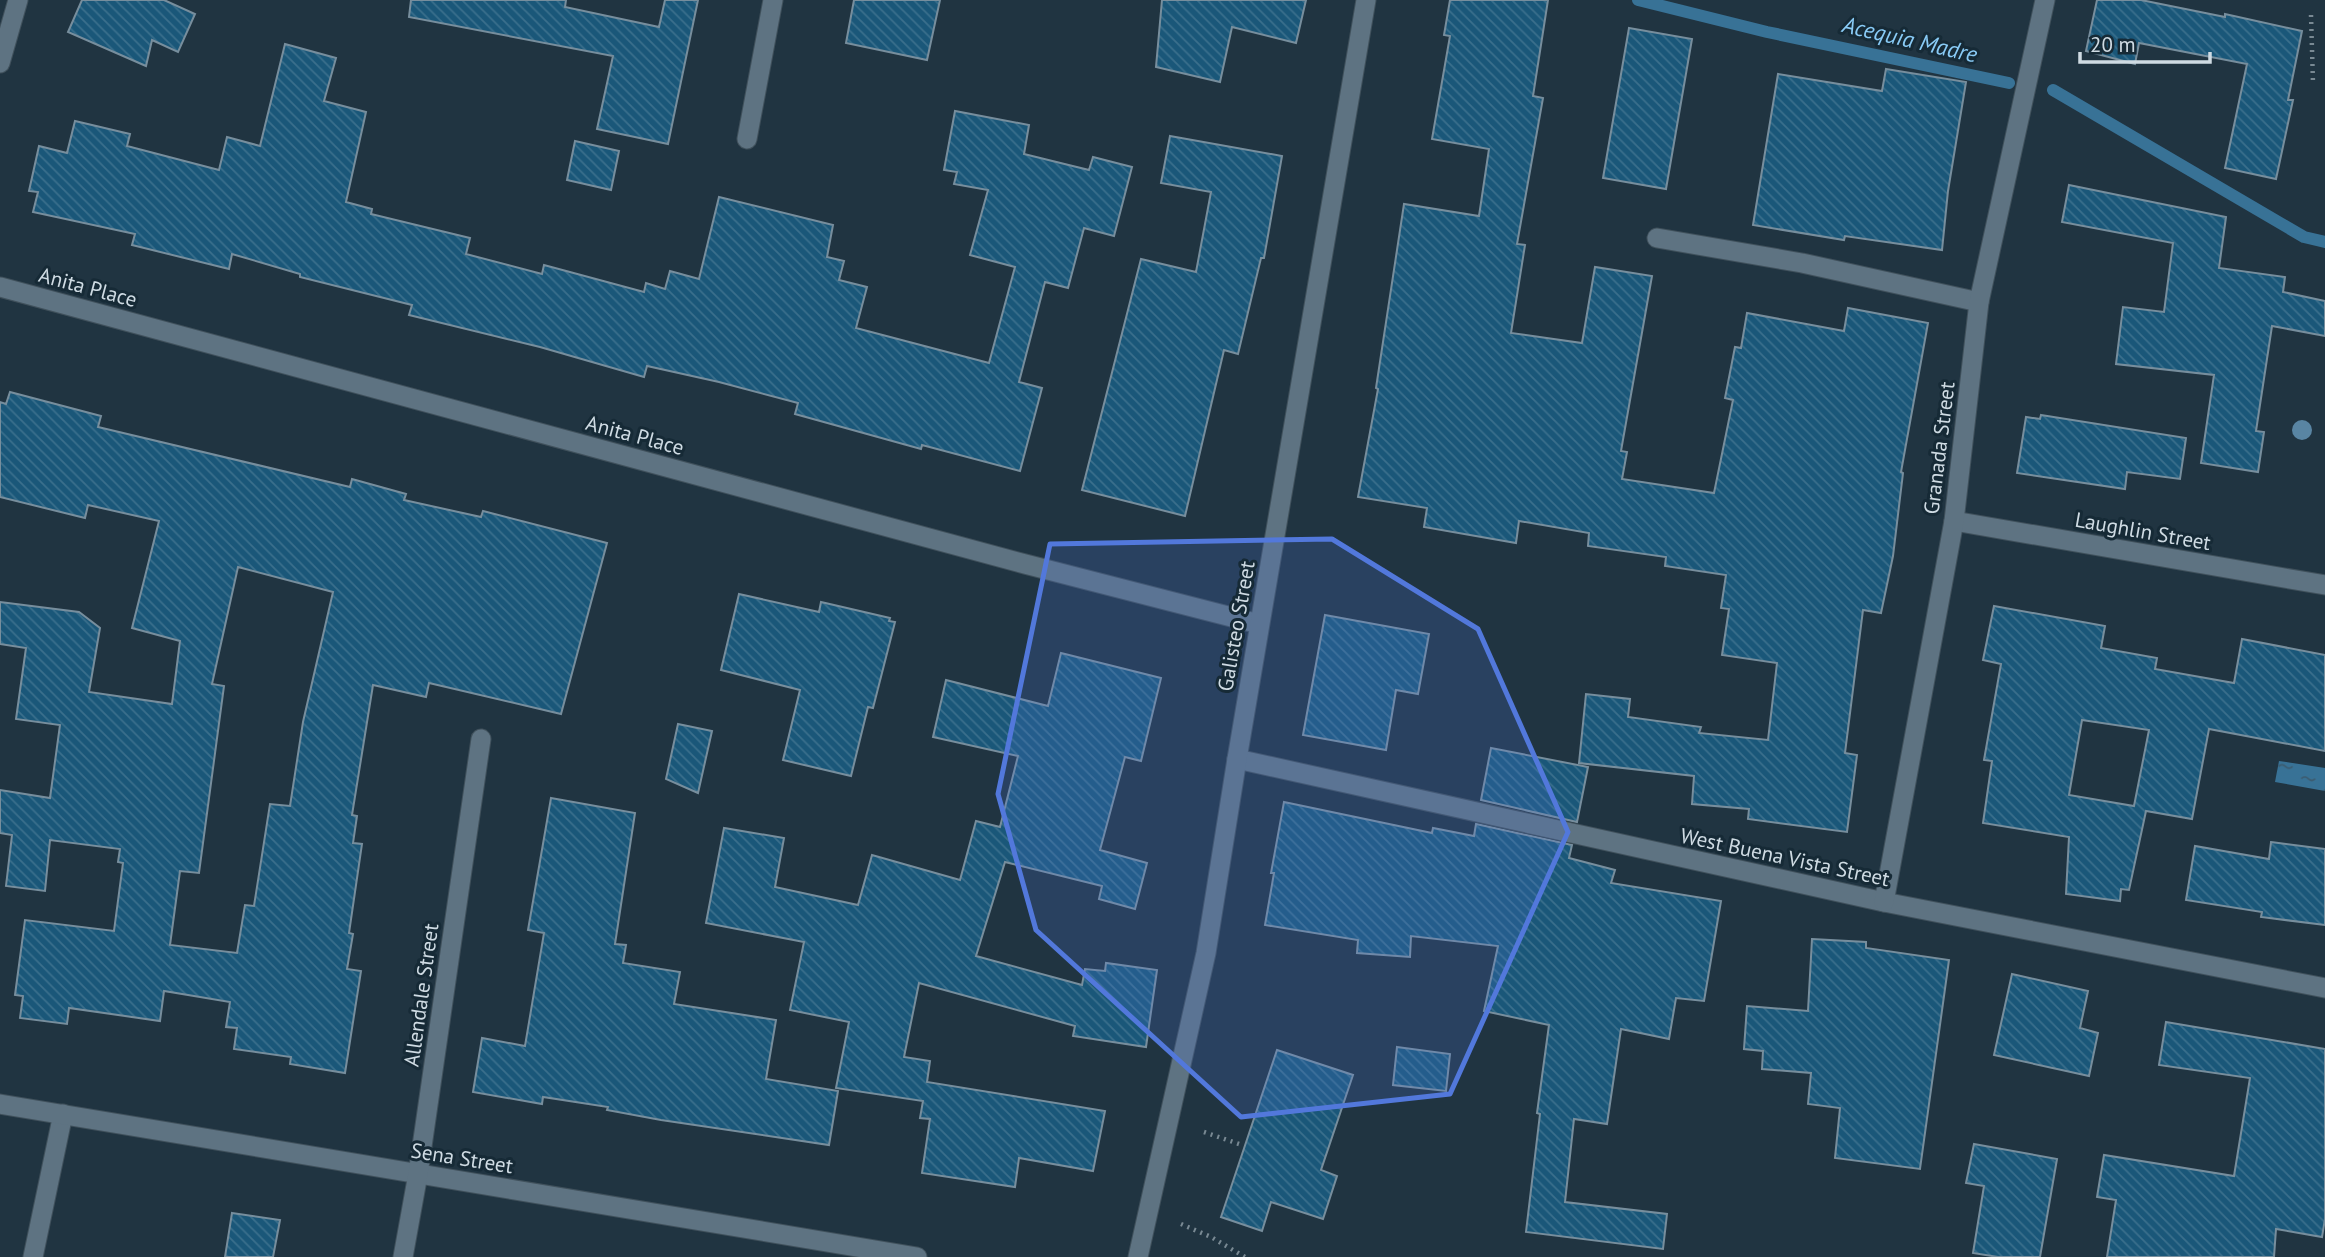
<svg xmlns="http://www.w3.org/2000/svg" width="2325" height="1257" font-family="'PT Sans',sans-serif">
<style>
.water{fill:url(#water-ripples)}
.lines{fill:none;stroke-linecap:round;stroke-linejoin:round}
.stream{stroke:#387296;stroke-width:12}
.building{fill:url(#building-back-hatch);stroke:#778e9d;stroke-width:2;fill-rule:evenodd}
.service-casing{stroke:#40515c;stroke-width:21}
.minor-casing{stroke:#40515c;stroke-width:21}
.tertiary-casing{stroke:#40515c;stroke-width:21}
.path{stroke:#798993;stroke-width:4.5;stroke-dasharray:2 5;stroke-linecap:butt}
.service{stroke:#5e7382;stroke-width:19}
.minor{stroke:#5e7382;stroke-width:19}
.tertiary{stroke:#5e7382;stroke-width:19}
.tree{fill:#5985a3}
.marked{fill:#5278db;fill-opacity:0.2;stroke:#5278db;stroke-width:5;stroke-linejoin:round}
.labels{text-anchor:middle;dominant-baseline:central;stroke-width:6;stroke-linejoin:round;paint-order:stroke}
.street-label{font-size:21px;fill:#cfdbe3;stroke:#162a36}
.water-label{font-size:23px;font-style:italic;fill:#89cbf6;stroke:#162a36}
</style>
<defs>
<pattern id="water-ripples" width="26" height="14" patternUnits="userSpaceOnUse" patternTransform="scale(1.75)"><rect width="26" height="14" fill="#387296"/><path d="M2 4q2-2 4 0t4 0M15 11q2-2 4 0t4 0" fill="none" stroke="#3b5c71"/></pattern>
<pattern id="building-back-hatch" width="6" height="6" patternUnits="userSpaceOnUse" patternTransform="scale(1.75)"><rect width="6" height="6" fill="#1a5779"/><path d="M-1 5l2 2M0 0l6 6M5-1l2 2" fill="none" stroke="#3a6f8c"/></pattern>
</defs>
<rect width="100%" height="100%" fill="#203441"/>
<path class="water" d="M2279,761L2325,768V791L2275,782Z"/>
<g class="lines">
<g class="stream">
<path d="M1638,0L1767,32L2009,83"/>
<path d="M2053,90L2304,237L2325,242"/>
</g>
</g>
<g class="building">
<path d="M82,0H164L195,14L178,52L152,40L146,66L68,32Z"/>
<path d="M411,0H566L565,7L659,27L665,0H698L668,144L597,129L613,56L409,17Z"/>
<path d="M854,0H940L927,60L846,43Z"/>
<path d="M1162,0H1306L1296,43L1232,27L1220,82L1156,67Z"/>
<path d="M1450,0H1548L1533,96L1543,98L1517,244L1525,245L1511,333L1582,343L1595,267L1652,276L1621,451L1627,452L1622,479L1714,493L1733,400L1725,398L1735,347L1741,348L1747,313L1844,331L1848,308L1928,323L1901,472L1903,473L1893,556L1881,613L1863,610L1845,753L1857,755L1847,832L1748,819L1749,809L1692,804L1694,776L1579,763L1586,694L1630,699L1628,717L1701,727L1699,733L1768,740L1777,663L1722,655L1729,609L1721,608L1726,575L1665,566L1666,557L1588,546L1589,533L1519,521L1516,543L1424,527L1427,508L1358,497L1378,389L1376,388L1404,204L1479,216L1489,149L1432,139L1450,36L1444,35Z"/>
<path d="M2097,0H2141L2225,17V14L2302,31L2288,100H2293L2276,179L2225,168L2247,64L2139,43L2135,64L2086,51Z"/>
<path d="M1629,28L1692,39L1666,189L1603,178Z"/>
<path d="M285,44L336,58L324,101L366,112L346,202L372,209L371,214L470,238L466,254L542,274L544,265L644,292L646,283L665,289L670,271L699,279L719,197L833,225L827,257L844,261L839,280L867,287L856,328L989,363L1015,267L970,255L988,190L954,184L957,172L944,170L955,111L1029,125L1024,154L1089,170L1093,157L1132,167L1114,236L1084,228L1068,288L1045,282L1019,382L1042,388L1020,471L922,445L921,449L795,414L798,403L719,382L647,366L644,377L540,347L409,315L412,305L300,277V274L232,254L229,269L132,245L135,234L33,212L38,192L29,191L39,146L67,153L75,121L130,134L127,146L219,170L227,137L260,146Z"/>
<path d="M1886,69L1966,82L1948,191L1942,250L1845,236L1844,240L1753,225L1778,74L1882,91Z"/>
<path d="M1170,136L1282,156L1264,258H1261L1238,354L1224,350L1185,516L1082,490L1141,259L1196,272L1211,192L1161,183Z"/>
<path d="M575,141L619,151L611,190L567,180Z"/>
<path d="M2069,185L2226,217L2219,268L2285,277L2283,292L2325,301V336L2272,326L2256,431L2264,432L2258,472L2201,463L2214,375L2116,364L2123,307L2164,312L2173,243L2062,222Z"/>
<path d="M10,392L101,416L98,427L350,487L352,479L406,494L404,500L481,517L483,511L607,543L561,714L429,683L426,697L373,685L352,815L357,816L353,843L362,844L349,933L353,934L347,969L361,971L345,1073L290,1064L291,1057L234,1049L237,1028L226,1027L230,1002L164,991L160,1021L69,1008L67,1024L20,1018L23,996L15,995L25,920L114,931L123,863L118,862L120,849L50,840L45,891L6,886L12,835L0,833V790L50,798L60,725L16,719L26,648L0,644V602L79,612L100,628L89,692L172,704L180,641L132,628L159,521L88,505L85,518L0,497V402L6,404ZM238,567L333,592L303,722L290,806L270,804L254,906L245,905L237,953L170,945L180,871L199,873L224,686L212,684Z"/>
<path d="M2041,415L2186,438L2180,479L2127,472L2125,489L2017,473L2026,417L2040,419Z"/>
<path d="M739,594L819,612L821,602L890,618L889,621L895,622L873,708L868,707L851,776L783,760L800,690L721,670Z"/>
<path d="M1994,606L2105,626L2101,648L2157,658L2155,669L2234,683L2242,639L2325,655V751L2209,729L2192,819L2146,811L2129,890L2121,889L2120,901L2066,894L2069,837L1983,823L1992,761L1984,760L2001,664L1983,660ZM2082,720L2149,730L2134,806L2069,795Z"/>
<path d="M1325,615L1429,634L1418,694L1396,690L1386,750L1303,735Z"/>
<path d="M1061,653L1161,678L1141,761L1125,757L1100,850L1147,863L1135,909L1099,899L1102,886L1005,862L976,956L1082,985L1085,969L1105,971L1106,963L1157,970L1146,1047L1073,1036L1075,1026L919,983L904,1057L930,1061L927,1082L1105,1111L1093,1171L1019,1158L1015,1187L922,1173L930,1119L920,1118L923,1101L836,1088L849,1022L790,1010L804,942L706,923L724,828L784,838L775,887L858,905L872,855L960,880L976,821L1000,827L1018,756L933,737L946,680L1048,706Z"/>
<path d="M678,724L712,731L698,793L666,779Z"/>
<path d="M1491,748L1588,767L1577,822L1481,800Z"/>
<path d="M551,798L635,813L615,944L626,945L623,963L680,972L674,1004L776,1020L766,1079L838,1091L829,1145L661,1120L607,1110L608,1107L543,1097L542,1104L473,1092L482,1038L525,1046L544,933L528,930Z"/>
<path d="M1284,802L1432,833L1433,828L1474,836L1476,824L1572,845L1569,858L1615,870L1611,883L1721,901L1704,1001L1676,998L1669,1039L1621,1029L1607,1124L1574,1119L1565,1202L1667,1214L1663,1249L1526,1232L1540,1114L1537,1113L1549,1025L1484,1011L1498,946L1411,936L1410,957L1357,953L1358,940L1265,925L1274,873H1271Z"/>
<path d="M2271,842L2325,849V925L2261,917L2262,912L2186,900L2195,846L2269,859Z"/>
<path d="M1812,939L1866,942V948L1949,960L1920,1169L1835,1158L1840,1108L1808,1104L1811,1073L1762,1069L1763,1051L1744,1049L1747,1006L1808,1011Z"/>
<path d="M2012,974L2088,991L2080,1028L2098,1033L2089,1076L1994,1055Z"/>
<path d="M2166,1022L2325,1049V1219L2322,1237L2276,1229L2274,1257H2107L2116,1200L2097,1197L2104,1155L2234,1176L2250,1078L2159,1065Z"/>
<path d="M1397,1047L1450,1054L1446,1091L1393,1085Z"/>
<path d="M1277,1050L1353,1075L1321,1170L1337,1176L1323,1219L1271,1202L1262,1231L1221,1217Z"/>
<path d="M1974,1144L2057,1159L2040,1257H1998L1973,1253L1984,1186L1966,1183Z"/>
<path d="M232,1213L280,1220L273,1257H225Z"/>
</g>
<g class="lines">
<g class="service-casing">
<path id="service" d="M33,1257L63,1114"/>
</g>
<g class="minor-casing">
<g id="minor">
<path d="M0,63L18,0"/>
<path d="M747,139L773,0"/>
<path d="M1657,238L1802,263L1979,302"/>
<path d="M0,287L1025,564L1259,624"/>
<path d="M1954,521L2325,585"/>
<path d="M1237,759L1884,902L2325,988"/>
<path d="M1884,902L1954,521L1979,302L2045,0"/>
<path d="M0,1104L917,1257"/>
<path d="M403,1257L418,1174L481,739"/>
</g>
</g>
<g class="tertiary-casing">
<path id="tertiary" d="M1138,1257L1206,953L1237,759L1366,0"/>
</g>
<g class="path">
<path d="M2311,15L2313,83"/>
<path d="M1204,1132L1239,1144"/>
<path d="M1181,1224L1211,1237L1245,1257"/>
</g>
<use href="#service" class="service"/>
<use href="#minor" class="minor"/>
<use href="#tertiary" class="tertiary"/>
</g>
<circle class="tree" cx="2302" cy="430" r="10"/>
<path class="marked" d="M1332,539L1478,629L1568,832L1450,1094L1241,1117L1036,930L998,794L1050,544Z"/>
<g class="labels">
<g class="street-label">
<text transform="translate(88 287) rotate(15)">Anita Place</text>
<text transform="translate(635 435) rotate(15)">Anita Place</text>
<text transform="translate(1939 448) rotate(-83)">Granada Street</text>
<text transform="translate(2143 531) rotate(10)">Laughlin Street</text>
<text transform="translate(1236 626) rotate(-80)">Galisteo Street</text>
<text transform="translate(1785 857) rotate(12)">West Buena Vista Street</text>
<text transform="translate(421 995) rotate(-82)">Allendale Street</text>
<text transform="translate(462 1158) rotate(9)">Sena Street</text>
</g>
<g class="water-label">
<text transform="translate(1910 39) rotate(13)">Acequia Madre</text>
</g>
</g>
<path d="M2080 52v10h130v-10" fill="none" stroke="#cfdbe3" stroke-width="3.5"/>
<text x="2090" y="52" font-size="21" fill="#cfdbe3" stroke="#162a36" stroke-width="5" paint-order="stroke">20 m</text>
</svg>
